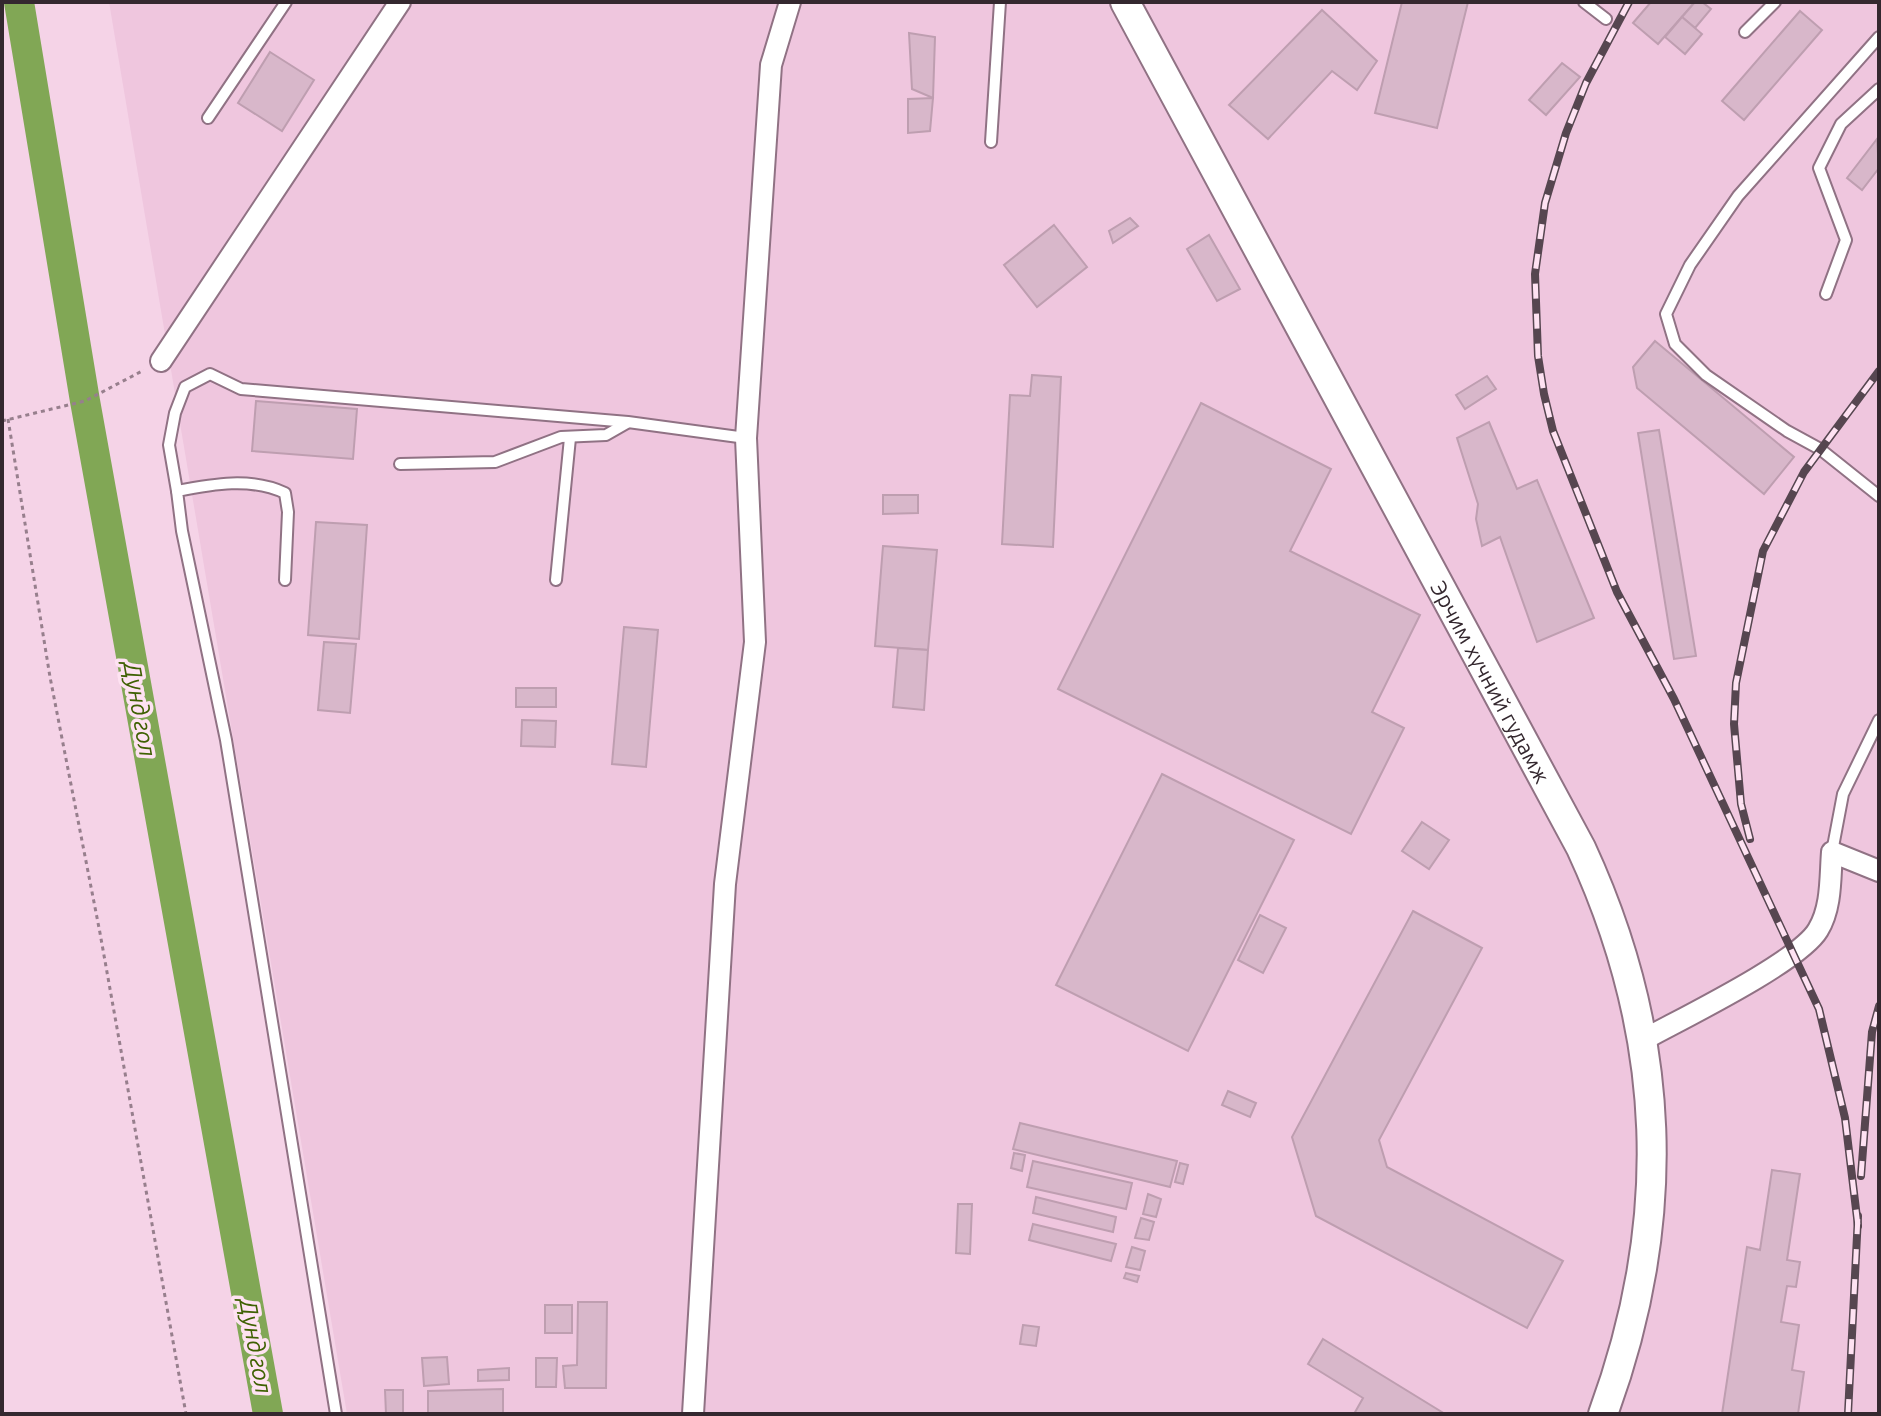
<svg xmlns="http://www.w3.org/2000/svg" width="1881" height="1416" font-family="Ubuntu,sans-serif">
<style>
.built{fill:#efc6de}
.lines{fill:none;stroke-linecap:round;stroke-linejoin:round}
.river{stroke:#81a755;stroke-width:30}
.building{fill:#d8b7ca;stroke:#be9eb0;stroke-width:2}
.lane-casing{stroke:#907284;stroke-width:14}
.street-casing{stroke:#907284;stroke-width:24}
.secondary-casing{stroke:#907284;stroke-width:32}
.path{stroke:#977f8d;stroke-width:3;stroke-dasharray:4 4;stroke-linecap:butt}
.lane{stroke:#fff;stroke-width:10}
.street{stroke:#fff;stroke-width:20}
.secondary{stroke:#fff;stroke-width:28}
.rail-casing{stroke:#564650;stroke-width:8}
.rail{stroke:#fee2f2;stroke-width:5;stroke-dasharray:15;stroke-linecap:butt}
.labels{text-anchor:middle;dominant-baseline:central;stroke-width:7;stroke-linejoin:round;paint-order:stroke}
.street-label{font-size:22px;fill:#34282f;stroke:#fee2f2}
.water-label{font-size:24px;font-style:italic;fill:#3f6103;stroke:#fee2f2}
</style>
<rect width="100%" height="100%" fill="#f5d3e7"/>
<path class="built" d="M109,2H1879V1414H347Z"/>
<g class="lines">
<path class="river" d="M19,2L85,401L268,1414"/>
</g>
<g class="building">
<path d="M1402,2H1468L1437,128L1375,113Z"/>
<path d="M1651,2H1695L1658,44L1633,23Z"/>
<path d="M1695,2H1702L1711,9L1695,28L1682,17Z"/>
<path d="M1322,10L1377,61L1357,90L1332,71L1268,139L1229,105Z"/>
<path d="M1800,11L1822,30L1744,120L1722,101Z"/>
<path d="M1682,17L1702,34L1685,54L1665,37Z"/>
<path d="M909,33L935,37L933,98L912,89Z"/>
<path d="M270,52L314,80L282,131L238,103Z"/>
<path d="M1562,63L1580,77L1546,115L1529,100Z"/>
<path d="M933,98L930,131L908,133V99Z"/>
<path d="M1877,139L1879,168L1862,190L1847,178Z"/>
<path d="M1130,218L1138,226L1113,243L1109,231Z"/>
<path d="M1054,225L1087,267L1037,307L1004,265Z"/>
<path d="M1209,235L1240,289L1217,301L1187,249Z"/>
<path d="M1655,341L1794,457L1764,494L1637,388L1633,367Z"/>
<path d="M1032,375L1061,377L1053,547L1002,544L1010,395L1030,396Z"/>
<path d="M1487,376L1496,389L1465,409L1456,395Z"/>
<path d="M256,401L357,409L353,459L252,451Z"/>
<path d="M1201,403L1331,469L1290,551L1420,615L1372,712L1404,728L1351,834L1058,689Z"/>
<path d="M1489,422L1517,489L1537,480L1594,618L1537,642L1500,537L1482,546L1476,519L1478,504L1457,438Z"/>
<path d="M1659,430L1696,656L1674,659L1638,433Z"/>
<path d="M883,495H918V513L883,514Z"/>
<path d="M316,522L367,525L359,639L308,635Z"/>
<path d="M883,546L937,550L928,650L875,646Z"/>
<path d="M624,627L658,630L646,767L612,764Z"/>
<path d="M324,642L356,644L350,713L318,710Z"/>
<path d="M898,648L928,650L924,710L893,707Z"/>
<rect x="516" y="688" width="40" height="19"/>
<path d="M522,720L556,721L555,747L521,746Z"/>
<path d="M1162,774L1294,840L1188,1051L1056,985Z"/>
<path d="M1422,822L1449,840L1429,869L1402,851Z"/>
<path d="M1413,911L1482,948L1379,1140L1387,1167L1563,1261L1527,1328L1316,1216L1292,1137Z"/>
<path d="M1260,915L1286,928L1263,973L1238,960Z"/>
<path d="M1228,1091L1256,1103L1250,1117L1222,1105Z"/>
<path d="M1020,1123L1177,1161L1170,1187L1013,1149Z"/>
<path d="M1014,1153L1025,1155L1022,1171L1011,1168Z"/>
<path d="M1033,1161L1132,1183L1126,1209L1027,1187Z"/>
<path d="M1180,1163L1188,1165L1183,1184L1175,1182Z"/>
<path d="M1772,1170L1800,1174L1787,1260L1800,1262L1796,1287L1787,1286L1781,1322L1799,1325L1792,1370L1804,1372L1798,1414H1722L1747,1247L1760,1250Z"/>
<path d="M1148,1194L1161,1199L1156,1217L1143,1214Z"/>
<path d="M1036,1197L1116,1217L1113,1232L1033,1213Z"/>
<path d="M958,1204H972L970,1254L956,1253Z"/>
<path d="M1141,1218L1154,1222L1149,1240L1135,1238Z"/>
<path d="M1033,1224L1116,1244L1111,1261L1029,1240Z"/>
<path d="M1132,1247L1145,1251L1140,1270L1126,1267Z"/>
<path d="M1126,1273L1139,1276L1137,1282L1124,1278Z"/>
<path d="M578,1302H607L606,1388H565L563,1366L577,1365Z"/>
<rect x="545" y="1305" width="27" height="28"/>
<path d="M1023,1325L1039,1327L1036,1346L1020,1344Z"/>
<path d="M1323,1339L1445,1414H1354L1363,1398L1308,1364Z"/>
<path d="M447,1357L449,1384L424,1386L422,1358Z"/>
<path d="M536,1358H557L556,1387H536Z"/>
<path d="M509,1368V1380L478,1381V1370Z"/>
<path d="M503,1389V1414H428V1391Z"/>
<path d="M385,1390H403V1414H386Z"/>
</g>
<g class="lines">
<g class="lane-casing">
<g id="lane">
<path d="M1584,2L1606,19"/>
<path d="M1745,32L1775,2"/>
<path d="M1879,37L1738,196L1690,265L1666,314L1675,344L1706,375L1787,431L1820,449L1879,496"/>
<path d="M208,118L286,2"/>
<path d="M991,142L1000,2"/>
<path d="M1826,294L1846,240L1819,168L1841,124L1879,89"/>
<path d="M400,464L495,462L561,437L606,435L627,423"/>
<path d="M177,491L169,445L175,413L185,387L210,374L241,389L628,422L746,438"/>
<path d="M285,580L288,512L285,493C251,477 213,484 177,491L182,531L226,740L336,1414"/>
<path d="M556,580L570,438"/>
<path d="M1832,852L1843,794L1879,720"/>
</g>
</g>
<g class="street-casing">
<g id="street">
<path d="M161,361L400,2"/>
<path d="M1643,1040C1681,1019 1799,962 1818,930C1832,907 1830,877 1832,852L1879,871"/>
<path d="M693,1414L725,884L755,642L746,438L771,65L790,2"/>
</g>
</g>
<g class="secondary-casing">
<g id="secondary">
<path id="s1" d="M1125,2L1581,848C1668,1036 1674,1221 1603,1414"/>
</g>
</g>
<g class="path">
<path d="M8,419L50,677L100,933L186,1414"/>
<path d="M2,421L85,401L144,370"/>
</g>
<use href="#lane" class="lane"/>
<use href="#street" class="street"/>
<use href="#secondary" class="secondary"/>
<g class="rail-casing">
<g id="rail">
<path d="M1629,2L1586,83L1566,133L1545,203L1535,274L1538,356L1544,394L1553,431L1617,592L1674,699L1819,1009L1845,1118L1858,1226"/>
<path d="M1750,839L1741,804L1734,724L1736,683L1763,551L1804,472L1879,371"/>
<path d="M1861,1176L1872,1032L1879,1006"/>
<path d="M1848,1414L1858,1216"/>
</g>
</g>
<use href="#rail" class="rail"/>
</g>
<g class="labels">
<g class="street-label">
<text stroke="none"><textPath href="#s1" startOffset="772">Эрчим хүчний гудамж</textPath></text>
</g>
<g class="water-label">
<text transform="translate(140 709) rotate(80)">Дунд гол</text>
<text transform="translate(256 1346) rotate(80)">Дунд гол</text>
</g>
</g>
<rect width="1881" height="1416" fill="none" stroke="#34282f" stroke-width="8"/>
</svg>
